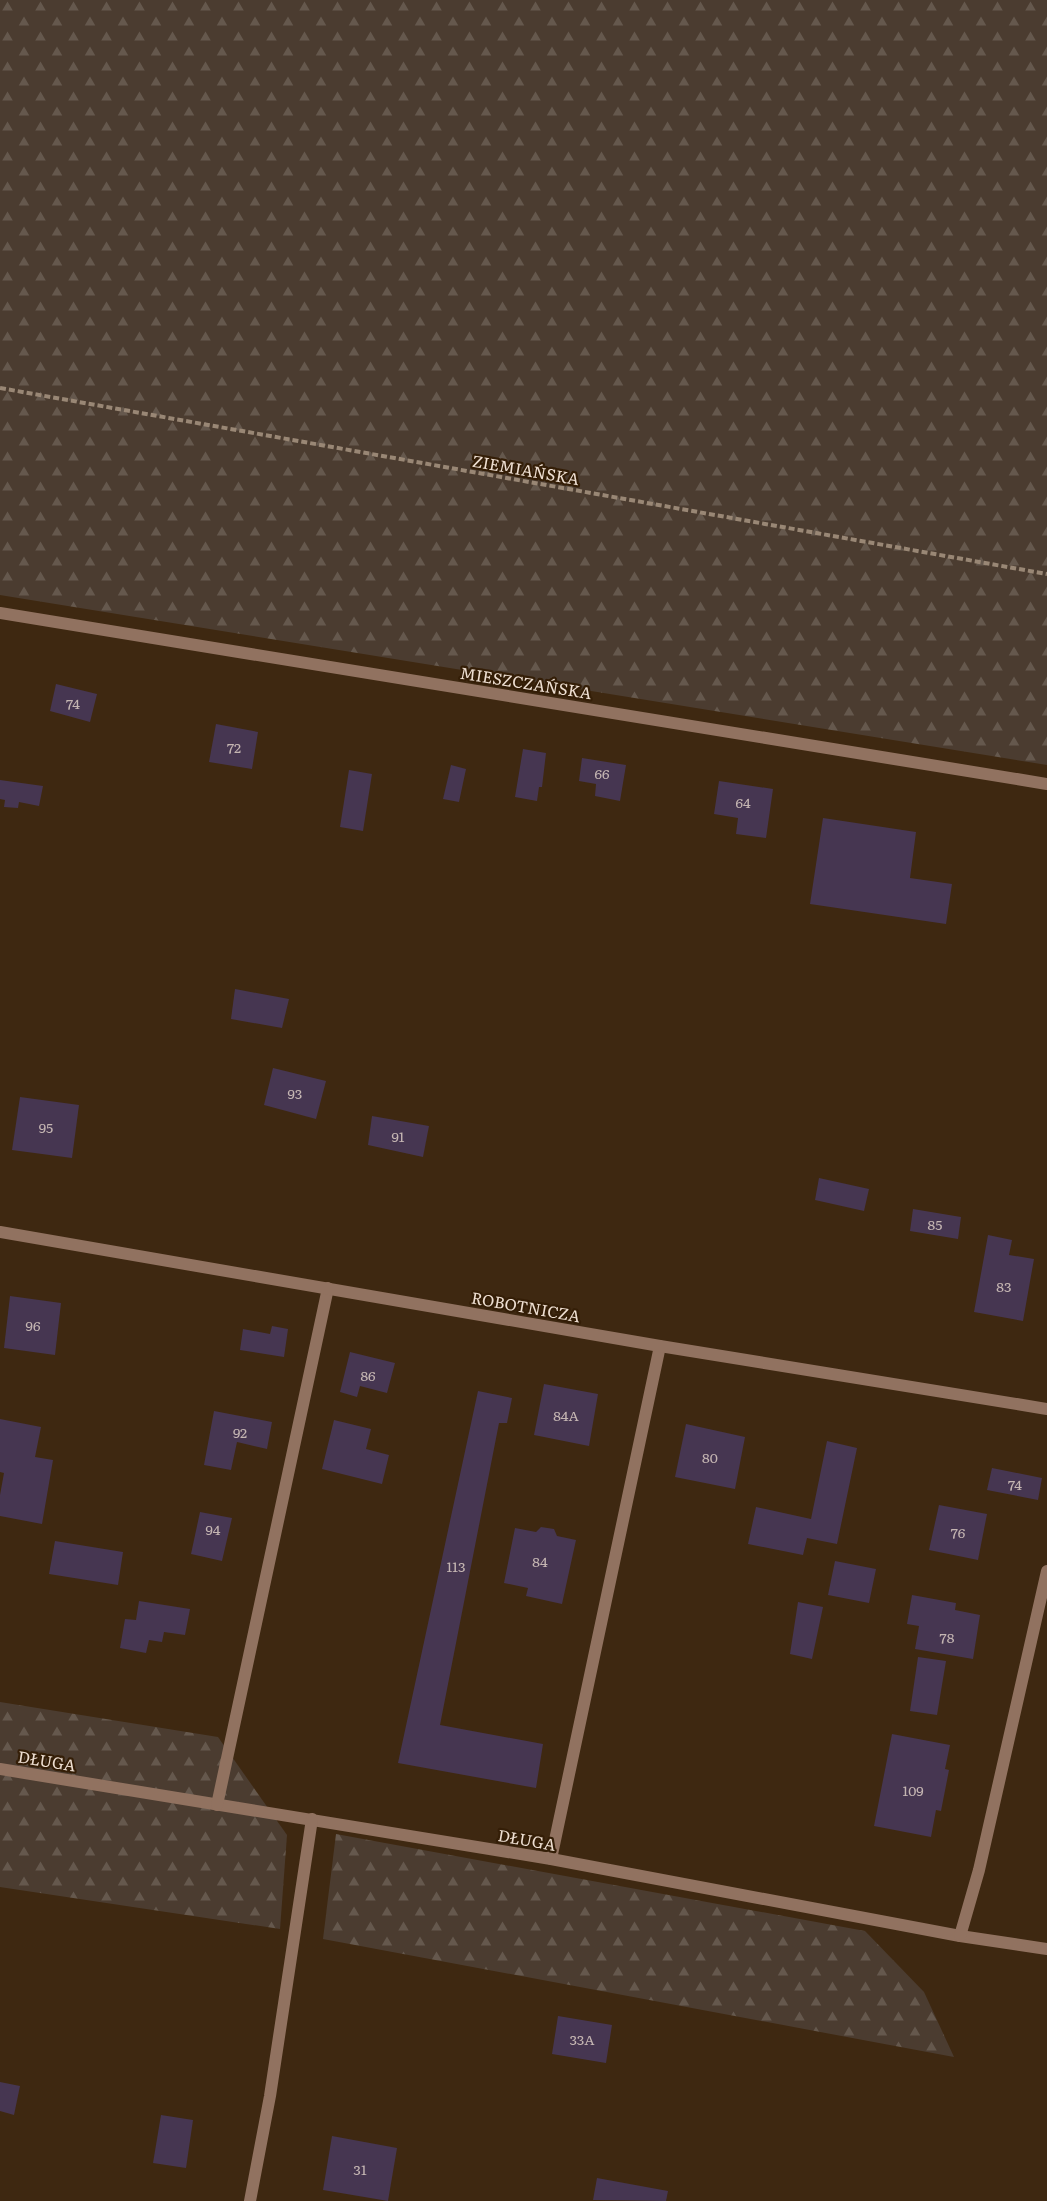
<svg xmlns="http://www.w3.org/2000/svg" width="1047" height="2201" font-family="Literata,serif">
<style>
.forest{fill:url(#forest-firs)}
.building{fill:#463651}
.lines{fill:none;stroke-linecap:round;stroke-linejoin:round}
.path{stroke:#998775;stroke-width:4;stroke-dasharray:6 3;stroke-linecap:butt}
.minor{stroke:#917260;stroke-width:12}
.tertiary{stroke:#917260;stroke-width:12}
.labels{text-anchor:middle;dominant-baseline:central;stroke-width:4.5;stroke-linejoin:round;paint-order:stroke}
.number-label{font-size:14px;fill:#c4b5b2}
.street-label{font-size:16px;fill:#eedfd2;stroke:#341e07}
</style>
<defs>
<pattern id="forest-firs" width="22" height="20" patternUnits="userSpaceOnUse" patternTransform="scale(1.5)"><rect width="22" height="20" fill="#4b3c30"/><path d="M5 1l3.5 6h-7zM16 11l3.5 6h-7z" fill="#65584d"/></pattern>
</defs>
<rect width="100%" height="100%" fill="#3e2811"/>
<g class="forest">
<path d="M0,0H1047V765L0,595Z"/>
<path d="M0,1702L218,1737L287,1835L280,1929L0,1887Z"/>
<path d="M336,1834L865,1931L924,1992L954,2057L323,1939Z"/>
</g>
<g class="building">
<path d="M56,684L97,694L90,722L50,711Z"/>
<path d="M216,724L258,732L252,769L209,762Z"/>
<path d="M523,749L546,753L542,787H539L537,801L515,797Z"/>
<path d="M582,758L626,765L620,801L595,796L596,784L579,781Z"/>
<path d="M451,765L466,769L459,802L443,799Z"/>
<path d="M349,770L372,774L363,831L340,827Z"/>
<path d="M0,780L43,786L39,806L19,802L18,808L4,807L5,800L0,799Z"/>
<path d="M719,781L773,789L766,838L736,834L738,818L714,814Z"/>
<path d="M823,818L916,832L910,878L952,884L946,924L810,904Z"/>
<path d="M235,989L289,999L282,1028L231,1019Z"/>
<path d="M273,1068L326,1081L316,1119L264,1105Z"/>
<path d="M20,1097L79,1105L72,1158L12,1150Z"/>
<path d="M372,1116L429,1126L423,1157L368,1145Z"/>
<path d="M819,1178L869,1189L864,1211L815,1200Z"/>
<path d="M913,1209L961,1217L958,1239L910,1231Z"/>
<path d="M988,1235L1012,1240L1009,1255L1034,1259L1023,1321L974,1312Z"/>
<path d="M10,1296L61,1303L55,1355L4,1348Z"/>
<path d="M272,1326L288,1329L284,1357L240,1350L243,1329L270,1334Z"/>
<path d="M350,1352L395,1363L387,1393L360,1386L357,1397L340,1392Z"/>
<path d="M544,1384L598,1394L589,1446L534,1435Z"/>
<path d="M478,1391L512,1398L507,1423H499L440,1725L543,1744L536,1788L398,1763Z"/>
<path d="M214,1411L272,1422L267,1449L237,1442L231,1470L204,1465Z"/>
<path d="M0,1419L41,1427L35,1457L53,1460L42,1524L0,1516V1495L4,1473L0,1472Z"/>
<path d="M334,1420L371,1429L366,1449L389,1455L382,1484L322,1469Z"/>
<path d="M686,1424L745,1437L735,1489L675,1477Z"/>
<path d="M827,1441L857,1448L837,1544L807,1538L803,1555L748,1544L756,1507L811,1519Z"/>
<path d="M992,1468L1042,1478L1038,1500L987,1490Z"/>
<path d="M939,1505L987,1514L978,1560L929,1550Z"/>
<path d="M200,1512L232,1518L222,1561L191,1554Z"/>
<path d="M541,1527L554,1529L557,1536L576,1540L562,1604L526,1596L528,1588L504,1583L515,1528L536,1532Z"/>
<path d="M55,1541L123,1552L118,1585L49,1574Z"/>
<path d="M835,1561L876,1569L869,1603L828,1595Z"/>
<path d="M912,1595L956,1603L955,1610L980,1615L973,1659L915,1649L919,1626L907,1624Z"/>
<path d="M139,1601L190,1609L185,1635L164,1632L162,1642L149,1640L146,1653L120,1648L125,1619L136,1620Z"/>
<path d="M798,1602L823,1607L812,1659L790,1654Z"/>
<path d="M918,1657L946,1661L937,1715L910,1711Z"/>
<path d="M892,1734L950,1745L945,1769L949,1770L941,1811L936,1810L931,1837L874,1826Z"/>
<path d="M558,2016L612,2025L606,2063L552,2054Z"/>
<path d="M0,2082L20,2086L14,2115L0,2111Z"/>
<path d="M161,2115L193,2120L186,2168L153,2163Z"/>
<path d="M332,2136L397,2148L388,2201L323,2190Z"/>
<path d="M597,2178L668,2191L666,2201L593,2200Z"/>
</g>
<g class="lines">
<path class="path" d="M0,388L1047,574"/>
<g class="minor">
<path d="M0,613L1047,784"/>
<path d="M0,1769L551,1859L960,1936L1047,1949"/>
<path d="M217,1805L328,1288"/>
<path d="M551,1859L660,1346"/>
<path d="M960,1936L979,1870L1047,1571"/>
<path d="M250,2201L270,2096L312,1819"/>
</g>
<path class="tertiary" d="M0,1232L660,1346L1047,1409"/>
</g>
<g class="labels">
<g class="number-label">
<text x="73" y="703">74</text>
<text x="234" y="747">72</text>
<text x="602" y="773">66</text>
<text x="743" y="802">64</text>
<text x="295" y="1093">93</text>
<text x="46" y="1127">95</text>
<text x="398" y="1136">91</text>
<text x="935" y="1224">85</text>
<text x="1004" y="1286">83</text>
<text x="33" y="1325">96</text>
<text x="368" y="1375">86</text>
<text x="566" y="1415">84A</text>
<text x="240" y="1432">92</text>
<text x="710" y="1457">80</text>
<text x="1015" y="1484">74</text>
<text x="213" y="1529">94</text>
<text x="958" y="1532">76</text>
<text x="540" y="1561">84</text>
<text x="456" y="1566">113</text>
<text x="947" y="1637">78</text>
<text x="913" y="1790">109</text>
<text x="582" y="2039">33A</text>
<text x="360" y="2169">31</text>
</g>
<g class="street-label">
<text transform="translate(526 469) rotate(10)">ZIEMIAŃSKA</text>
<text transform="translate(526 682) rotate(9)">MIESZCZAŃSKA</text>
<text transform="translate(526 1306) rotate(10)">ROBOTNICZA</text>
<text transform="translate(47 1760) rotate(9)">DŁUGA</text>
<text transform="translate(527 1839) rotate(10)">DŁUGA</text>
</g>
</g>
</svg>
